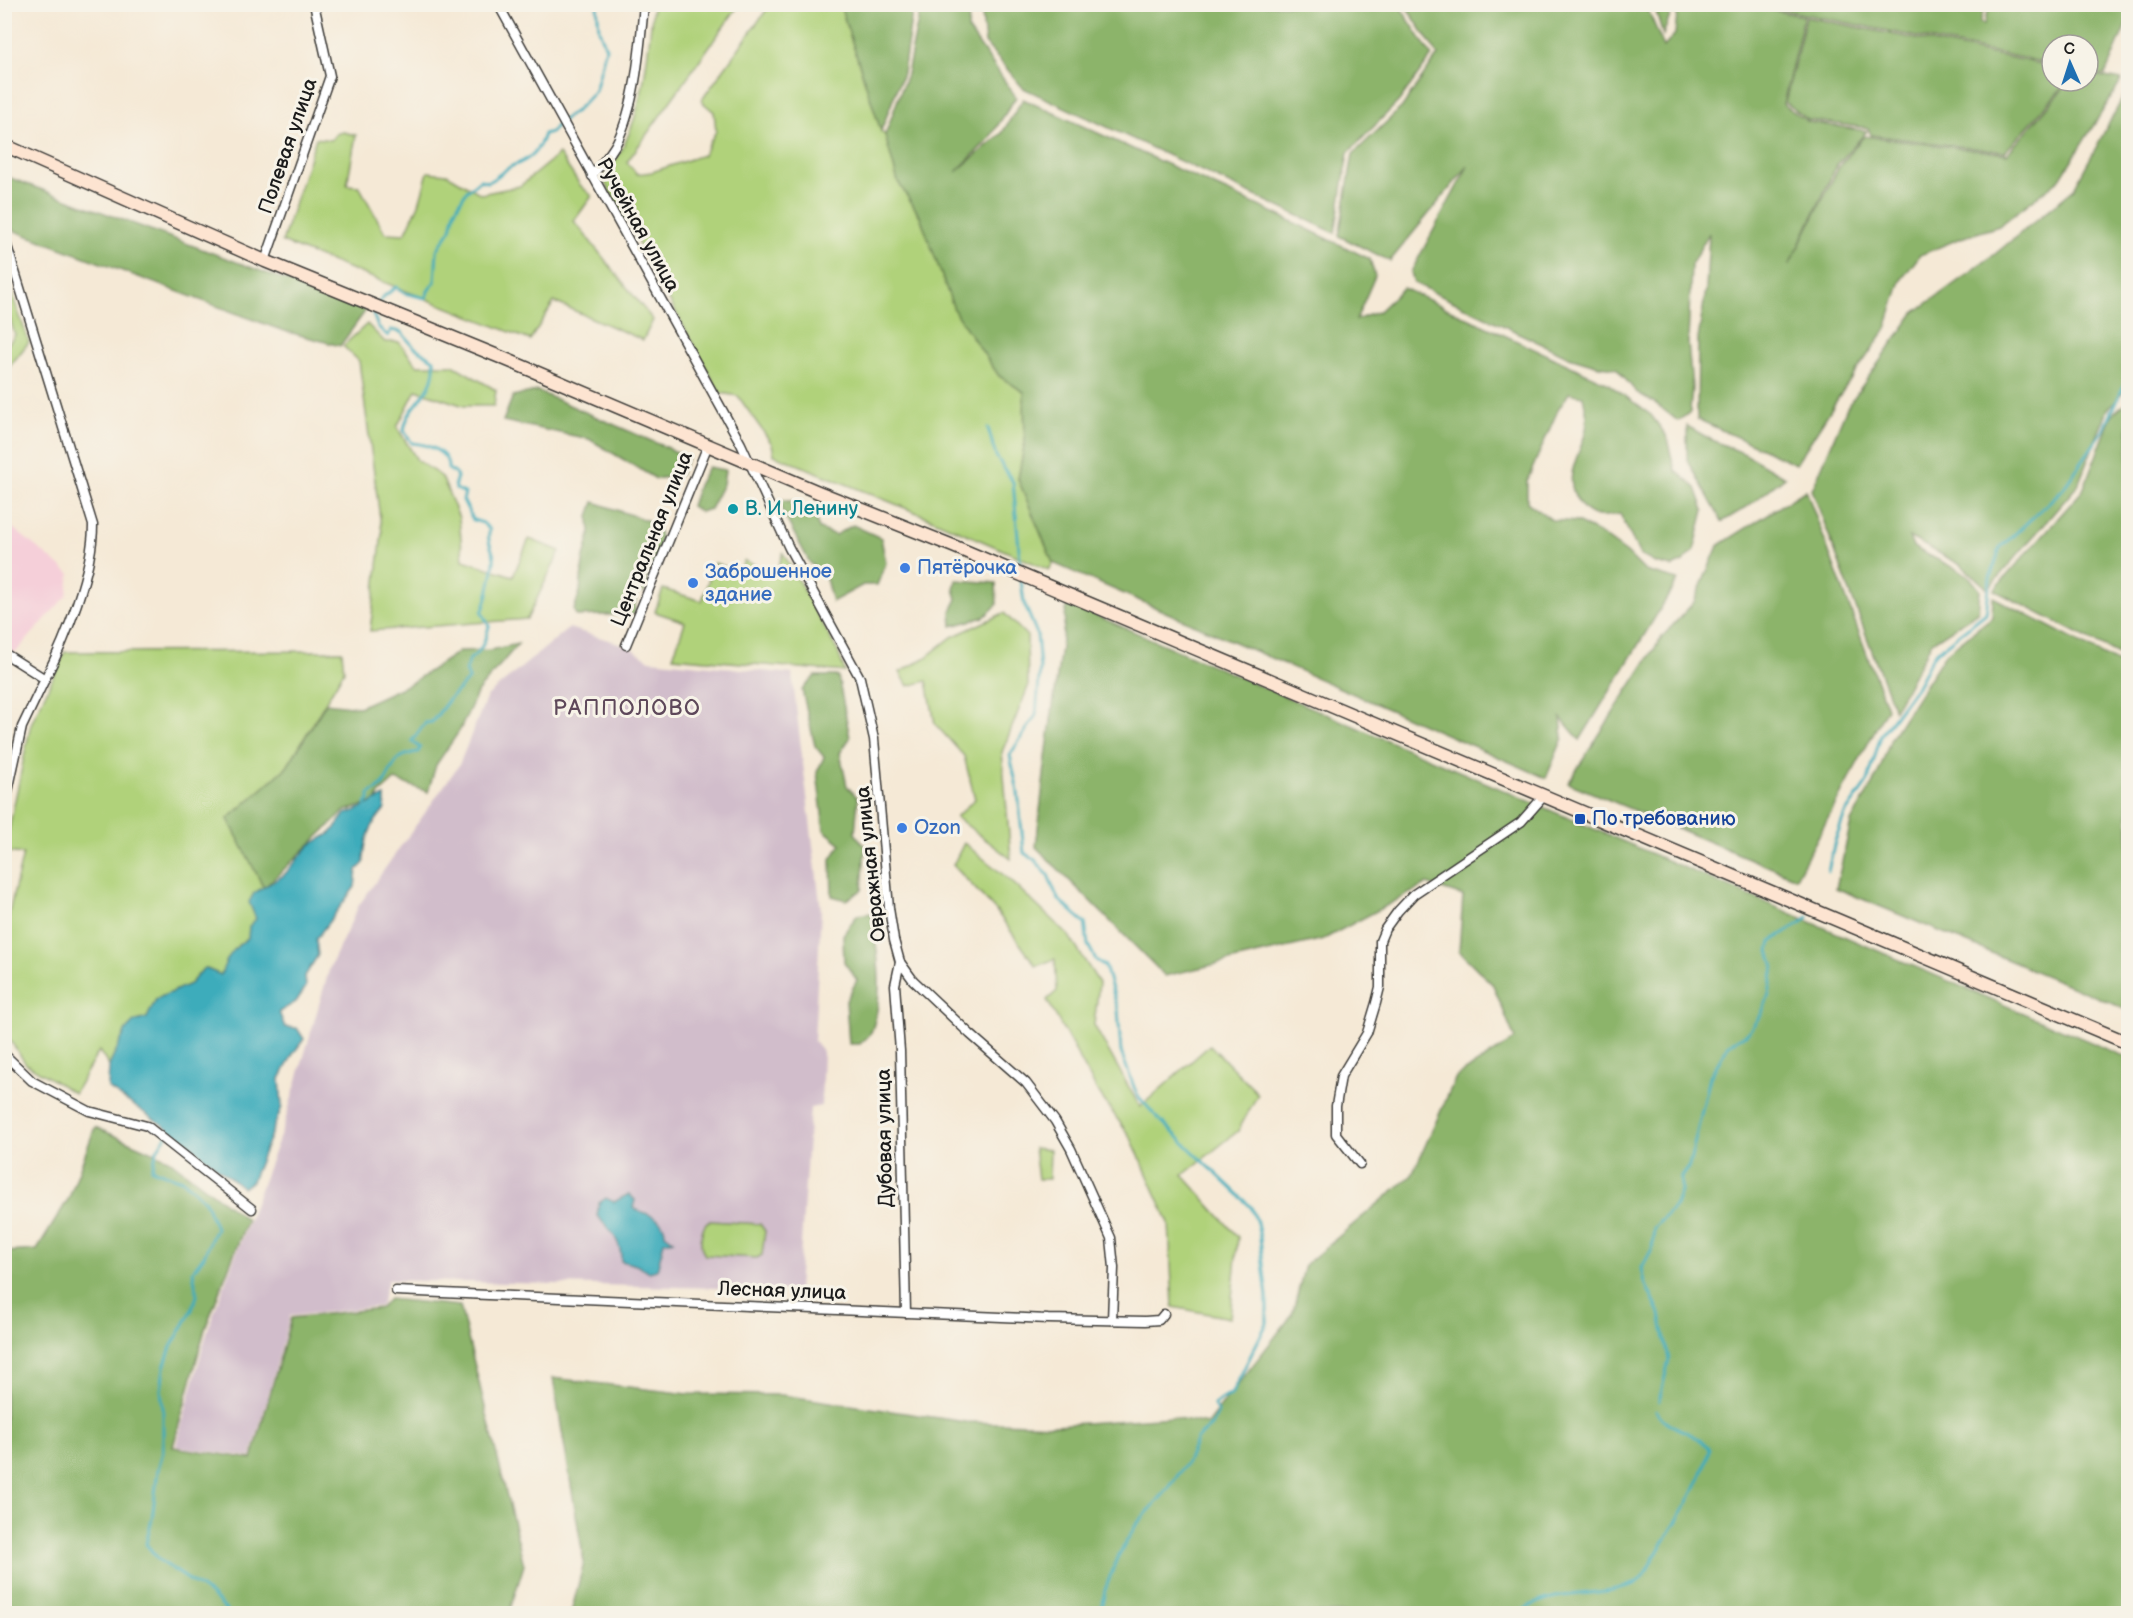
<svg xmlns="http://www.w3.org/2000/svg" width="2133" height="1618" font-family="'Balsamiq Sans',sans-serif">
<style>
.built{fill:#f5cfd9}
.industrial{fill:#d1bdcb}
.green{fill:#b0d27a;stroke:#66774b;stroke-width:1.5}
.forest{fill:#8cb46a;stroke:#546843;stroke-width:1.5}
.water{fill:#3dacbb;stroke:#2c646c;stroke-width:1.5}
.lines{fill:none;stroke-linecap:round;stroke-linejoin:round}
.stream{stroke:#3dacbb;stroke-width:3}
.minor-casing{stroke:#3d3b38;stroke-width:11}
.secondary-casing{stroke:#3d3b38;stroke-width:15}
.minor{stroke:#fff;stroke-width:8}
.secondary{stroke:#fde4d1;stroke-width:12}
.culture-dot{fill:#0f9aa8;stroke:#f7f3e8;stroke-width:2}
.shop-dot{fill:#3f7fe0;stroke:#f7f3e8;stroke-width:2}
.transit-dot{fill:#1a4fb4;stroke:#f7f3e8;stroke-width:2}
.labels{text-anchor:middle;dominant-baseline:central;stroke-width:6;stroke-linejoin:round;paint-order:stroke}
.street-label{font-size:20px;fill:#1c1c1c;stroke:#f7f3e8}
.culture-label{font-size:20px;fill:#0d838f;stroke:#f7f3e8;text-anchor:start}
.shop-label{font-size:20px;fill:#366cbe;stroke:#f7f3e8;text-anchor:start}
.transit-label{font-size:20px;fill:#164399;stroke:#f7f3e8;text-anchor:start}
.quarter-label{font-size:22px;letter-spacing:1.5px;fill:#5e485a;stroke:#f7f3e8}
</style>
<rect width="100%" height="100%" fill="#f7f3e8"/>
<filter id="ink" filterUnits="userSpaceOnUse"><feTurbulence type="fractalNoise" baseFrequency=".0167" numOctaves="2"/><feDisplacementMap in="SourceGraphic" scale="12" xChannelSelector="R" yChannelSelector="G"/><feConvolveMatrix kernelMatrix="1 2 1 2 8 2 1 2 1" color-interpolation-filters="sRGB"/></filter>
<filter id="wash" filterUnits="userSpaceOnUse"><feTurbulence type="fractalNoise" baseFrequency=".008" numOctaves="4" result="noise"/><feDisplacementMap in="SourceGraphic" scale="24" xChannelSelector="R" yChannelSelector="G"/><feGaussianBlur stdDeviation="1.35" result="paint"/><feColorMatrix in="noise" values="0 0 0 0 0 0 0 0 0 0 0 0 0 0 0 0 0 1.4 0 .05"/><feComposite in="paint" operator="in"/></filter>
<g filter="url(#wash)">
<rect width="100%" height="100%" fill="#f5e9d6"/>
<path class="built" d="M4,521L70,574L67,595L15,653L5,647Z"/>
<path class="industrial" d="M569,628L628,646L650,660L792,674L821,910L814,1041L823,1052L821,1106L810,1108L798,1290L388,1280L381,1306L290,1316L251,1457L176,1446L208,1329L283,1128L330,967L359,905L459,765L487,696Z"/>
<g class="green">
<path d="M653,5H739L627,162L637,174L652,172L703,155L716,131L714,112L701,101L770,5H840L881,131L885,135L898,182L920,216L955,312L999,376L1024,392L1025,442L1018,479L1053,563L1049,570L920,514L774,455L772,444L738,396L720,393L603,179C610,168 618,158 623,147C645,103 648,52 653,5Z"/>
<path d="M343,132L356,135L347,185L359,186L385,233L405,234L419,204L428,172L447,174L481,194L520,186L559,154L580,185L592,196L574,221L653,320L643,340L554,302L530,340L282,242L316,138L331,140L336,134Z"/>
<path d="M5,274L29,342L5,372V348L15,335L5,304Z"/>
<path d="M367,324L385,342H399L417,365H453L496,390L494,406H464L416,390L397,427L417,460L442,477L459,518L463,560L513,576L529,539L560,551L527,619L370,631L382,533L359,361L343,346Z"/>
<path d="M783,553L838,652L845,672L673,657L685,622L655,612L663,589L702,601L714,563L740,572L744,561L776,572Z"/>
<path d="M1004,613L1027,636L1028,687L1002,752L1011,859L956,817L975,799L964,756L935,724L927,681L908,686L900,672L925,658L952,637Z"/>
<path d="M342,651L344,671L287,767L228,819L264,888L254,893L256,919L248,938L238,945L221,975L204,968L190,984L156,999L147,1018L134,1022L109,1066L99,1051L74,1093L26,1064L5,1033V930L23,854L5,852V848L31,724L65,652Z"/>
<path d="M964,843L1011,881L1069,936L1099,983L1094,1025L1140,1107L1210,1045L1258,1094L1238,1131L1183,1175L1238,1237L1230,1318L1173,1307L1169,1223L1131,1138L1098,1092L1047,1000L1057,991L1055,959L1036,966L997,912L953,865Z"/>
<path d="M1034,1148L1050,1150L1049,1179H1038Z"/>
<path d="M710,1221L760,1224L765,1231L762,1255L757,1258L705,1255C699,1247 700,1230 707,1222Z"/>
</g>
<g class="forest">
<path d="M2128,4V20L2105,75L2088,72V45H2052V64L1758,5H1985L1980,23L1984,24L1989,5Z"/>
<path d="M840,5H913L903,73L881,131Z"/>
<path d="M921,5H970L968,29L1016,97L989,139L956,172L1002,133L1023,99L1274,213L1370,259L1375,276L1356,320L1379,311L1403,288L1607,383L1651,415L1666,435L1675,470L1696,488L1704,510L1694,551L1683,562L1672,567L1655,563L1640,555L1620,514C1603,517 1591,520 1579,503C1558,472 1587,451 1587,419C1587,412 1584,403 1583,396L1569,393L1558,410L1527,481V502L1552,520L1577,522L1602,535L1627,553L1645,571L1678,580L1580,740L1561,718L1563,738L1546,778L1053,563L1018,479L1025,442L1024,392L999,376L955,312L920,216L898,182L885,135L907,74Z"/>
<path d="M981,5H1399L1432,56L1399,101L1348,153L1335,233L1023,88L985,43Z"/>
<path d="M1405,5H1646L1664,47L1675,34L1678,5H1744L1804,16L1783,104L1808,122L1867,131L1837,165L1789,266L1839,167L1864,136L2007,154L2070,81H2088V74L2122,80L2060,179L1999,226L1961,238L1920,255L1901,280L1886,329L1842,392L1796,464L1697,419L1698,339L1706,290L1709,233L1691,265L1688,343L1692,387L1690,412L1678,421L1655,403L1636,392L1616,368L1599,366L1569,357L1414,283L1411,272L1468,166L1390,261L1339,236L1353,154L1402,107L1438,55Z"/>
<path d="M1654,5H1674L1663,35Z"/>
<path d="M1806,17L2052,66V81H2068L2005,152L1871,135L1868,128L1808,120L1785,102Z"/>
<path d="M2128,88V388L2108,409L2078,485L1988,589L1961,565L1909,537L1913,547L1968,575L1980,590L1978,612L1932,642L1894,710L1812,490L1847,407L1914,313L1995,254L2073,190Z"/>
<path d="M4,176H5L366,310L340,346L281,330L12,230L5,206Z"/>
<path d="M537,391L688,457L680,475L656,479L589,439L503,421L513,396Z"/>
<path d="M2128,400V659L1994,590L2083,490L2112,415Z"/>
<path d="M1687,426L1710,439L1745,454L1785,477L1747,507L1722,522L1687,459Z"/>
<path d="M708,467L725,470L723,484L710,509L700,512L691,506L698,485Z"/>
<path d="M1806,490L1887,708L1796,878L1568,783L1662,637L1694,602L1718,546Z"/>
<path d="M781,500L798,502L807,513L816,518L819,529L835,535L853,525L881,538L886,563L877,585H863L832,602L826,579L810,563L782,511Z"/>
<path d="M594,502L654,523C669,542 654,559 646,579L648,583L644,593L638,590C634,598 636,605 635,614L576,616L574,610L580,591L583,561L590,535L589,516Z"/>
<path d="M956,580L996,583L997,605L984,617L952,626L951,611L957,599L954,589Z"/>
<path d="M1993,597L2128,668V1010L1836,888L1851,822L1878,774L1891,738L1945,654L1992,617Z"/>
<path d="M1067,603L2128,1058V1613H571L584,1562L553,1378L688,1394L782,1395L966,1422L1056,1425L1173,1417L1207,1424L1292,1315L1305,1265L1412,1175L1456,1077L1515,1039L1493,985L1459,951L1463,896L1427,884L1324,939L1165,976L1036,847L1046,757Z"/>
<path d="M518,644L478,691L460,730L436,765L428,792L395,780L379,794L376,802L345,811L264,888L228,819L287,767L326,703L359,707L411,683L460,651L490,650Z"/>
<path d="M815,676H838L850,738L840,753L847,786L858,798L855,833L865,847L862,890L846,900L832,896L831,859L841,844L824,830L817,772L824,757L815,746L802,690Z"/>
<path d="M872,913C877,951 885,994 872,1030C870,1036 864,1040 860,1044H849L846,1001L857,980L844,962L843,935L857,915Z"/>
<path d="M95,1127L168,1159L247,1220L205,1329L173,1447L252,1459L291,1318L381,1308L389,1299L460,1306L524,1565L509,1613H5V1252L37,1250L69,1198Z"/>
</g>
<g class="water">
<path d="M385,796V809C370,825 364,841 364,863L357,870L355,887L316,939L318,955L305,976L306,987L296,1002L279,1012L285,1027L297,1028L304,1039L293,1054L280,1079L282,1107L252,1181L243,1188L170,1130L108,1088L109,1066L126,1030L134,1022L147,1018L156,999L190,984L204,968L221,975C226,958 233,948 248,938L249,926L256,919L249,902L254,893L284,875L310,845L331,833L345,814C359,811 371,802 385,796Z"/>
<path d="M629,1194L635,1200L633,1208C646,1214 665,1217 665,1234L673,1240L664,1242L657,1270L649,1272L636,1265L621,1261C622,1241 610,1230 597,1216L599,1203L606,1198L614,1202Z"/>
</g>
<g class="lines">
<g class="stream">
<path d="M379,303L383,297L396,287L404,293L426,298L428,291L435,282L437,250L451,229L455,210L466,192L480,180L488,182C496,179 503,170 512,166C529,160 538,153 544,134L551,132L560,122L576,111L595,91L606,48L599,30L597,4"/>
<path d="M988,428L996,456L1013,482L1021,570"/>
<path d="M1021,580L1024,603L1037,634L1040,669L1036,715L1010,755L1018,792L1024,853L1035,860L1048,875L1058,899L1085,923L1088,945L1096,960L1105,966L1118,1009L1121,1052L1137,1095L1156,1116L1251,1207L1257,1223L1260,1238L1267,1297V1323L1231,1395L1221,1399L1214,1405L1218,1412L1211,1426L1197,1438L1187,1462L1169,1488L1136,1525L1117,1558L1105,1590L1100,1614"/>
<path d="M365,805L369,800V794C374,791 381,788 384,783C395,765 394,755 418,752L420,748L412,741L425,723L432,722L450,698L469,679L466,670L470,659C482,652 486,638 489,626L482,612C486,606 495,565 494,557C492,547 486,540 490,530L483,523L473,520L463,500L465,493L456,489L455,483L457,477L455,473L448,469C450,451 426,444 412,443L404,431C407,402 437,396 434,360L414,347L401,332L391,330L388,336L378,327L373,314L376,309"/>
<path d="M1828,871L1835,841L1845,814L1868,781L1881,735L1917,686L1934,654L1986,613L1990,578L2000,548L2063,489L2103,431L2128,377"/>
<path d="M170,1130L157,1150L152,1169L184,1181L205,1201L216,1228L204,1256L193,1271L197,1296L191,1312L171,1347L164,1367L161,1390L163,1409V1452L158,1469L152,1519L146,1544L159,1560L210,1594L230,1614"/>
<path d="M1659,1401L1669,1360L1660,1314L1645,1283L1642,1268L1652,1249L1654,1228L1676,1205L1681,1191V1177L1689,1166L1710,1077L1729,1044L1747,1034L1762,1013L1769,994L1774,967L1769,951L1771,941L1801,923L1808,917"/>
<path d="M1519,1614C1542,1592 1581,1596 1611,1590C1619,1588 1630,1587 1637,1582C1644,1578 1649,1566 1653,1559C1671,1530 1704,1482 1709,1449C1696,1430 1667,1431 1656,1410"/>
</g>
</g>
</g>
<g filter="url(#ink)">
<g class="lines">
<g class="minor-casing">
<g id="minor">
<path d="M498,4L741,444L789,548L860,678L874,739L889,908L894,940L900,962L913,980L970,1034L1026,1083L1055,1121L1071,1149L1111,1238L1114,1268L1112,1320"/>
<path d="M592,176C600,165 611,154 617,142C636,104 640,46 644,4"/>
<path d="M4,236L93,525C93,571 66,638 45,679"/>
<path d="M265,261L330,76L314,4"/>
<path d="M626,645L708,445"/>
<path d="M4,653L45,679L22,727L4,810"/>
<path d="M900,962L895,985L900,1051L906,1313"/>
<path d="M4,1054L32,1081L89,1111L147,1126L252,1209"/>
<path d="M1360,1164L1336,1134V1106L1341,1076L1367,1033L1376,1003L1380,987V941L1385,929L1398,911L1414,894L1521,822L1543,797"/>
<path d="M396,1291L1048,1319L1145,1321L1159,1320L1164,1314"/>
</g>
</g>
<g class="secondary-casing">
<path id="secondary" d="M4,145L265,261L505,359L818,492L953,546L2128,1043"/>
</g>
<use href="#minor" class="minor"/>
<use href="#secondary" class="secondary"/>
</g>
</g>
<circle class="culture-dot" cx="733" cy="509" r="6"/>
<g class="shop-dot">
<circle cx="905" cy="568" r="6"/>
<circle cx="693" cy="583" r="6"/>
<circle cx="902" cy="828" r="6"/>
</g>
<rect class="transit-dot" x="1574" y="813" width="12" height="12" rx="3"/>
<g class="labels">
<g class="street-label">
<text transform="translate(288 146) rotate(-71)">Полевая улица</text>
<text transform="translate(638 225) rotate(61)">Ручейная улица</text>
<text transform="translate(652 539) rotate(-68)">Центральная улица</text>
<text transform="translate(871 864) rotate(-96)">Овражная улица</text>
<text transform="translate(885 1138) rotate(-91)">Дубовая улица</text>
<text transform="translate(782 1291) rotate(2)">Лесная улица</text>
</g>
<g class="culture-label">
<text x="745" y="509">В. И. Ленину</text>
</g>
<g class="shop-label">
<text x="917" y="568">Пятёрочка</text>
<text x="705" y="572">Заброшенное<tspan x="705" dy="23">здание</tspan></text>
<text x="914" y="828">Ozon</text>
</g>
<g class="transit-label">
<text x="1592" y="819">По требованию</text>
</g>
<g class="quarter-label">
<text x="627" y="708">РАППОЛОВО</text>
</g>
</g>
<rect width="2133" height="1618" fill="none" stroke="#f7f3e8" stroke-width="24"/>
<g transform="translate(2070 63) rotate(357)"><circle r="28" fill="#f7f3e8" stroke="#9f9d96" stroke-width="1.5"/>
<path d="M0-4.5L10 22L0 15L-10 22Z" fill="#1f6fb2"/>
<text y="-9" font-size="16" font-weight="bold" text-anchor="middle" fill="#1c1c1c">С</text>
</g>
</svg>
